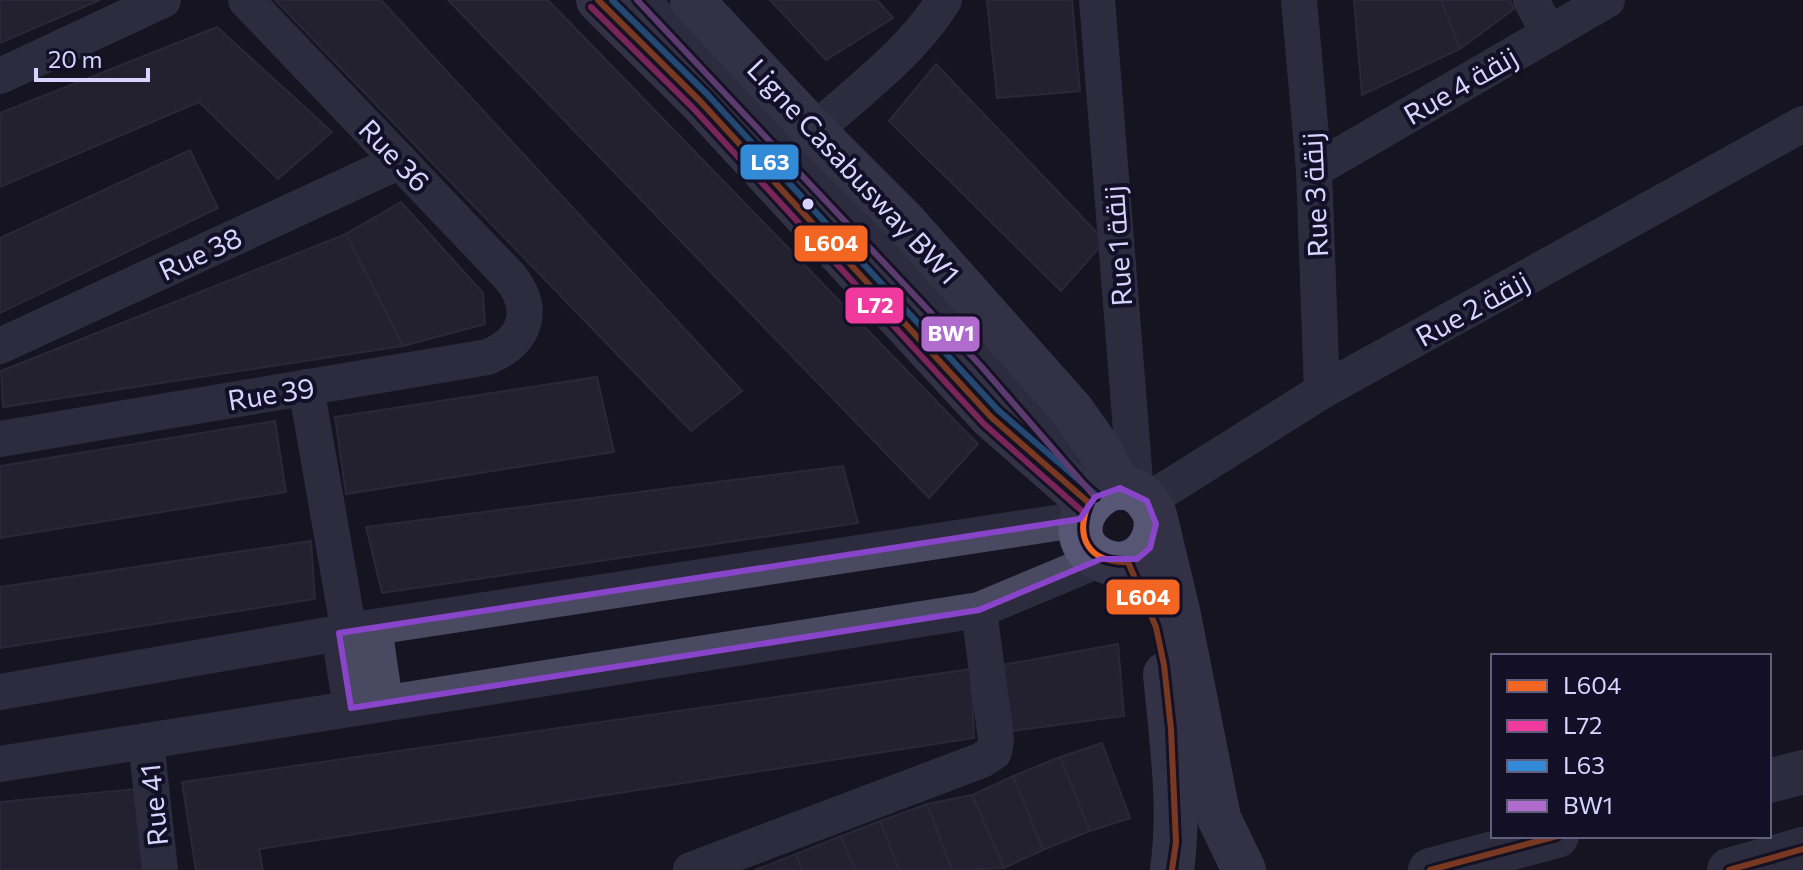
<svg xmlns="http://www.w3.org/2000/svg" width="1803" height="870" font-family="Commissioner,Cairo,sans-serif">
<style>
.building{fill:#343243;stroke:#433f54;stroke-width:2}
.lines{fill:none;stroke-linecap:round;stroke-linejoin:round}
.service{stroke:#4a4962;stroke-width:18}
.minor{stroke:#4a4962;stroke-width:36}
.tertiary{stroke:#4a4962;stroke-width:44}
.secondary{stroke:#575674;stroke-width:44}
.bus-1-casing{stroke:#130f26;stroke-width:12}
.bus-2-casing{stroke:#130f26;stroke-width:12}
.bus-3-casing{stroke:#130f26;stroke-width:12}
.bus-4-casing{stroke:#130f26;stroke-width:12}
.bus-1{stroke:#f26522;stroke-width:6}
.bus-2{stroke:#f13a9d;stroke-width:6}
.bus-3{stroke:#338bd7;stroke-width:6}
.bus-4{stroke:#b06ccc;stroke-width:6}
.marked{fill:none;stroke:#8945c9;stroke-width:6;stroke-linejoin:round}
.bus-dot{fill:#d9d4ff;stroke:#130f26;stroke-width:3}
.labels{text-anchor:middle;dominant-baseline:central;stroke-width:8;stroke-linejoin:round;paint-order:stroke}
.street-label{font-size:28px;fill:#d9d4ff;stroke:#130f26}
.line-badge{stroke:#130f26;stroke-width:3}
.badge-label{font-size:22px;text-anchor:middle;font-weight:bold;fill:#fff}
</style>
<rect width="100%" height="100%" fill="#161421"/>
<g class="building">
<path d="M0,0H100L0,43Z"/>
<path d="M275,0H381L742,391L691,431Z"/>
<path d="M448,0H548L978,444L929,498Z"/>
<path d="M770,0H877L893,18L826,60Z"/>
<path d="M987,0H1072L1080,91L997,98Z"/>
<path d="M1354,0H1441L1460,49L1362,95Z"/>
<path d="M1441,0H1510L1514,9L1460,49Z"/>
<path d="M217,27L332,132L278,179L199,102L0,187V113Z"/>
<path d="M936,64L1105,241L1061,291L889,121Z"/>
<path d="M190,150L218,208L0,313V238Z"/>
<path d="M401,202L483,293L485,324L403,346L346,234Z"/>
<path d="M346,234L403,346L3,407L1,371Z"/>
<path d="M597,377L614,452L346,494L335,417Z"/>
<path d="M275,421L286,492L0,538V466Z"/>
<path d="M843,466L858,523L382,593L366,527Z"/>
<path d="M311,541L315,599L0,648V587Z"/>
<path d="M1118,644L1124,716L1013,731L1002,665Z"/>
<path d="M971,669L974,738L259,849L263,870H196L182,782Z"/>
<path d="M1102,743L1130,818L1090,831L1060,757Z"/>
<path d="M1060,757L1090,831L1043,850L1013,776Z"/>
<path d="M1013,776L1043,850L1004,868L972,795Z"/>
<path d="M136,789L144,870H0V802Z"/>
<path d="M972,795L1004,868L952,870L927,804Z"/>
<path d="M927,804L952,870H899L880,821Z"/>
<path d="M880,821L899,870H855L841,836Z"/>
<path d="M841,836L855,870H802L796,854Z"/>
<path d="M796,854L802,870H755Z"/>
</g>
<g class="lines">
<g class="service">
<path d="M637,0L980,365L1043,438"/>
<path d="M654,0L1017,384L1098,487"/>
</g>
<g class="minor">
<path d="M1097,0L1136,493"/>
<path d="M1299,0L1314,170L1322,391"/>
<path d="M1531,0L1549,34"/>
<path d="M0,76L163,0"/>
<path d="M814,131C859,90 912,52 944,0"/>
<path d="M1314,170L1607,0"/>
<path d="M0,346L400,161"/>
<path d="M306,387L349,632"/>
<path d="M0,439L488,357C525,341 537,311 510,277L246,0"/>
<path d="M1147,501L1322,391L1803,124"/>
<path d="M374,627L385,702"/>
<path d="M339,633L351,708"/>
<path d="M0,692L374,627L1082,519"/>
<path d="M146,741L160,870"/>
<path d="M0,764L979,610L1101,559"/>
<path d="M691,870L982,760L994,752L996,740L979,610"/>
</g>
<g class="tertiary">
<path d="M1769,781L1803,772"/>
<path d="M1430,870L1557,836"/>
<path d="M1729,870L1803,849"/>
</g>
<g class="secondary">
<path d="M598,0L700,101L991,417L1089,503"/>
<path d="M692,0L814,131L904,221L1072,410L1098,447L1120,488"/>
<path d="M1155,515C1160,546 1134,574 1102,560C1042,532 1123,443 1155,515L1179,615L1219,818L1244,870"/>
<path d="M1165,674C1171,738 1181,806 1172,870"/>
</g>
<g class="bus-1-casing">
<g id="bus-1">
<path d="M598,0L700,101L991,417L1089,503C1074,538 1089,563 1128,562L1156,627L1164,665L1171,729L1176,842L1172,870"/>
<path d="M1430,870L1557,836"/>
<path d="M1729,870L1803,849"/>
</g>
</g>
<g class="bus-2-casing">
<path id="bus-2" d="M591,7L693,108L984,424L1082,511"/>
</g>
<g class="bus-3-casing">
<path id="bus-3" d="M612,0L707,94L998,410L1096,495"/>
</g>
<g class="bus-4-casing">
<path id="bus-4" d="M637,0L980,365L1095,497"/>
</g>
<use href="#bus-1" class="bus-1"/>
<use href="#bus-2" class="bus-2"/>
<use href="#bus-3" class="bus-3"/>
<use href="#bus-4" class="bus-4"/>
</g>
<path d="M0 0H1803V870H0ZM1120,488L1147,501L1156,524L1150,548L1137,559H1101L979,610L351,708L339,633L1080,519L1095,497Z" fill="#161421" fill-opacity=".55" fill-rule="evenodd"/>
<path class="marked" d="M1120,488L1147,501L1156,524L1150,548L1137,559H1101L979,610L351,708L339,633L1080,519L1095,497Z"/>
<circle class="bus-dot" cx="808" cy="204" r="7"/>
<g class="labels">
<g class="street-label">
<text transform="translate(1460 85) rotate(-30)">Rue 4 زنقة</text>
<text transform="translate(395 155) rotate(46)">Rue 36</text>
<text transform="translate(854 171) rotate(47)">Ligne Casabusway BW1</text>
<text transform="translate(1314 195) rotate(-93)">Rue 3 زنقة</text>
<text transform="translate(1117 246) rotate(-94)">Rue 1 زنقة</text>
<text transform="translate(200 253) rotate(-25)">Rue 38</text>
<text transform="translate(1472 308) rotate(-29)">Rue 2 زنقة</text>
<text transform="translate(271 393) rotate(-9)">Rue 39</text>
<text transform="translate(153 805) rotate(-96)">Rue 41</text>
</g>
</g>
<g class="line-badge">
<rect x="739" y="143" width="61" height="38" rx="8" fill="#338bd7"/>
<rect x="793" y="224" width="76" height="39" rx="8" fill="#f26522"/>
<rect x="844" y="286" width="61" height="39" rx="8" fill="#f13a9d"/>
<rect x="920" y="315" width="61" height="38" rx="8" fill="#b06ccc"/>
<rect x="1105" y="578" width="76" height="38" rx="8" fill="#f26522"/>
</g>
<g class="badge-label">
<text x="770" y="170">L63</text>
<text x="831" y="251">L604</text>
<text x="875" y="313">L72</text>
<text x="951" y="341">BW1</text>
<text x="1143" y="605">L604</text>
</g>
<rect x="1491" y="654" width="280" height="184" fill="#130f26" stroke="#625e7d" stroke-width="2"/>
<rect x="1507" y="680" width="40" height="12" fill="#f26522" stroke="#625e7d" stroke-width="2"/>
<text x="1563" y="694" font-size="24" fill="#d9d4ff">L604</text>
<rect x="1507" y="720" width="40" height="12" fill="#f13a9d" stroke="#625e7d" stroke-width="2"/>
<text x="1563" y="734" font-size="24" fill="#d9d4ff">L72</text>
<rect x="1507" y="760" width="40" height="12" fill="#338bd7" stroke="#625e7d" stroke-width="2"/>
<text x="1563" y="774" font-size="24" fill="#d9d4ff">L63</text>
<rect x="1507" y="800" width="40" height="12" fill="#b06ccc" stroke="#625e7d" stroke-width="2"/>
<text x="1563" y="814" font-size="24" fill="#d9d4ff">BW1</text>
<path d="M36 68v12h112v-12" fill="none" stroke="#d9d4ff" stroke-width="4"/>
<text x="48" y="68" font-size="24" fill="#d9d4ff" stroke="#130f26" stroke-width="6" paint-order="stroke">20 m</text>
</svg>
